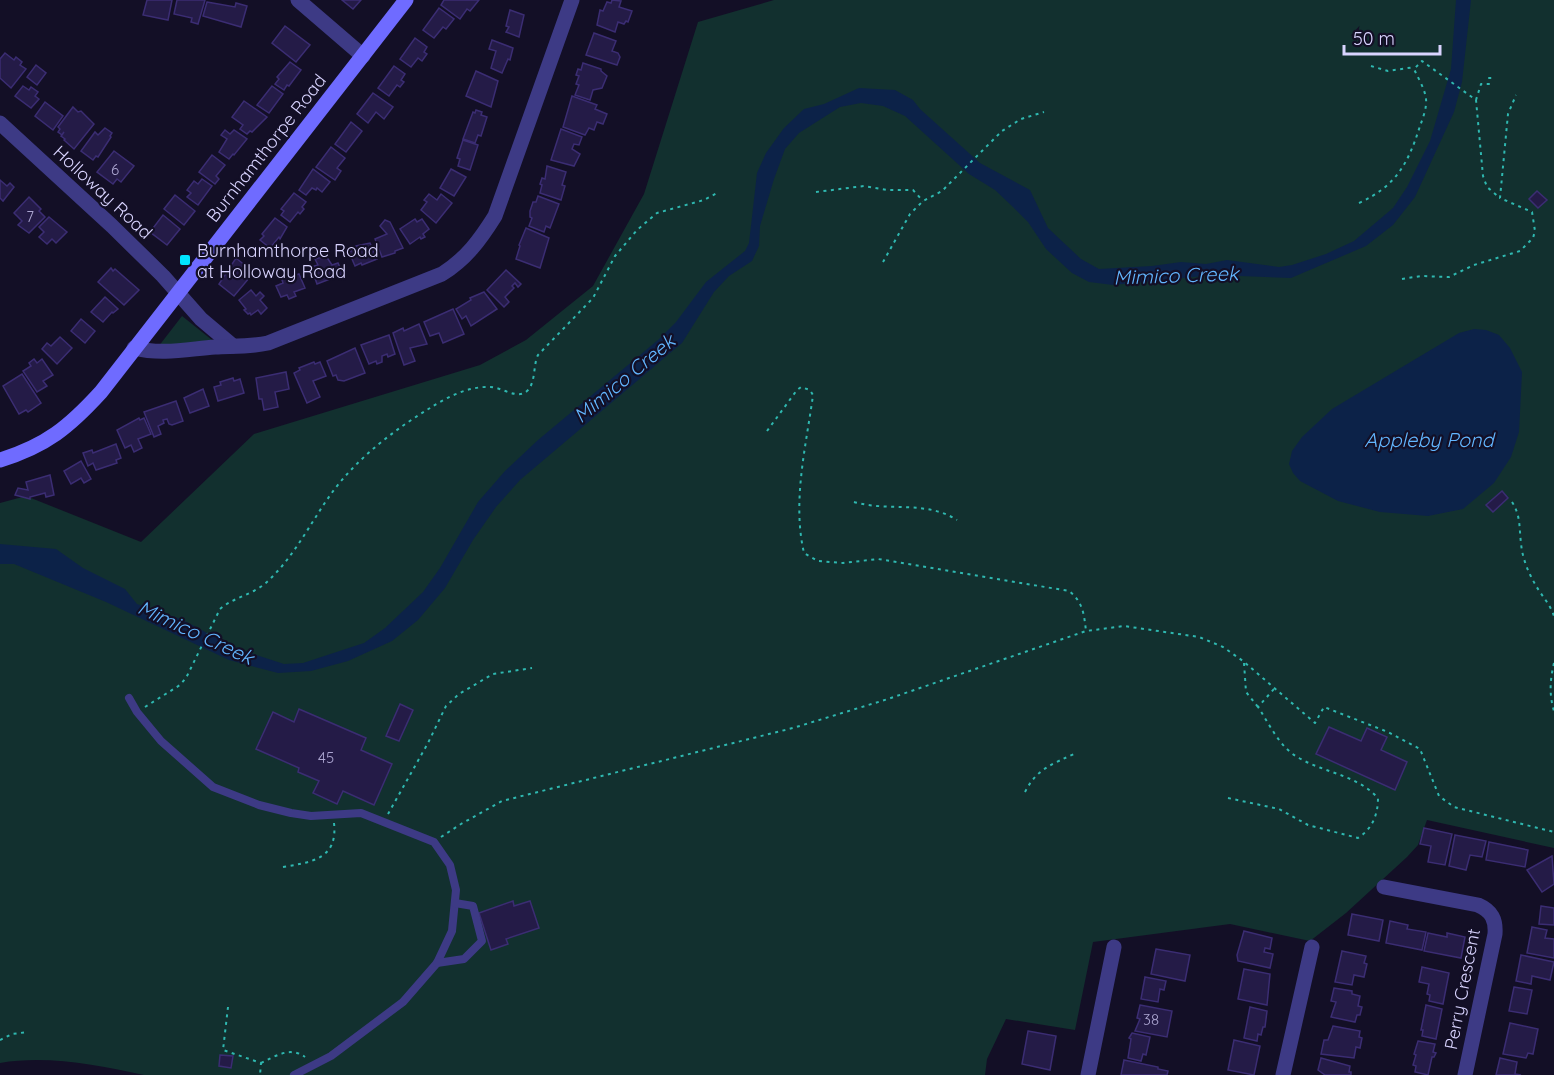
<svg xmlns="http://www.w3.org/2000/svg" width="1554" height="1075" font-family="Quicksand,sans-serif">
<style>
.green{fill:#12302f}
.water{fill:#0c2248}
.building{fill:#241b47;stroke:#3b2d73;stroke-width:1.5}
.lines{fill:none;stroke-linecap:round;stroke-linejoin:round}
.path{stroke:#2fb8b0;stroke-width:2;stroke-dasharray:3 4.5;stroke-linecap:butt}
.service{stroke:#3d3a85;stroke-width:8}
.minor{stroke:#3d3a85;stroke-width:15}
.secondary{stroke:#6f6bff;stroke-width:15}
.poi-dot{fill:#00e5ff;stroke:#130f26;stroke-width:2}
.labels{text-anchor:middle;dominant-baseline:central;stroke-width:4.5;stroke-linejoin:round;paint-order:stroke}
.number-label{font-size:15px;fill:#aca6d1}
.street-label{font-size:18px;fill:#d9d4ff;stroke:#130f26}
.poi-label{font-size:18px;fill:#d9d4ff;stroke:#130f26;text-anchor:start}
.water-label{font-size:20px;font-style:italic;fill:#62b6ff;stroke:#130f26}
</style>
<rect width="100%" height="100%" fill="#130f26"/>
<g class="green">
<path d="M774,0H1554V848L1427,820L1418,845L1407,857L1346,913L1310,941L1230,924L1093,942L1075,1030L1006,1019L987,1059L985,1075H144C98,1065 47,1055 0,1063V503L26,496L141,542L254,434L480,365L526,340L593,286L644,194L698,22Z"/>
<path d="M182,316L212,340L208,348L155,351Z"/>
</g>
<g class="water">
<path d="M1456,0H1471L1462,82L1454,112L1415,197L1393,225L1366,246L1291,278L1213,275L1113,285L1089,282L1072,273L1046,249L1028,222L1013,207L995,190L969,174L905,116L883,106L861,103L840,107L799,133L785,149L774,179L760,226L759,246L752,261L729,276L714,292L682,343L520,480L496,507L473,540L445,588L418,620L392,641L348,661L311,671L278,673L229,660L106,602L14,564H0V544L56,549L83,568L125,589L137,604L183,620L235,648L284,664L303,663L364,643L385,628L423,592L440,568L478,502L505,471L538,440L658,340L676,322L706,282L745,251L749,243L757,173L766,153L784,128L804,109L824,104L859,88L895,90L913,100L920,109L980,163L1030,190L1048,228L1081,259L1099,269L1152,266L1181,262L1206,264L1227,260L1279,267L1292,265L1326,254L1354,241L1393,208L1407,187L1430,141L1451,69Z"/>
<path d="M1474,329L1486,330L1499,335L1510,348L1522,372L1519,432L1511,457L1494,483L1463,509L1428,516L1380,512L1338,501L1300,481L1293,473L1289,464L1292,451L1302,437L1332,409L1459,333Z"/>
</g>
<g class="building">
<path d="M147,0H172L168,20L143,15Z"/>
<path d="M177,0H205L198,24L191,22L192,18L174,14Z"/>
<path d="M342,0H361L353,9Z"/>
<path d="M444,0H479L470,11L467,9L460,19L441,5Z"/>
<path d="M612,0L621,1L619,7L632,11L628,22L626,21L624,24L618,22L615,32L597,25L600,10L603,11L607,2L611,3Z"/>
<path d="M207,2L235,7L236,3L247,6L241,27L203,16Z"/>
<path d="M439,8L454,19L446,29L443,27L434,38L423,30Z"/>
<path d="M510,10L524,15L519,37L506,32L509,27L506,26Z"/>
<path d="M285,26L310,45L296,62L272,43Z"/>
<path d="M594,33L616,41L612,51L618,53L620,57L617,65L586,55Z"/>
<path d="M415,38L427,47L424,52L427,54L422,61L418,58L411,67L400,59Z"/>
<path d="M492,40L513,48L510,60L508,59L502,73L491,68L496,51L489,49Z"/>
<path d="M5,53L14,60L16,57L22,62L20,65L26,69L11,88L0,78V59Z"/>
<path d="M290,62L301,70L289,86L287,85L284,90L275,84L279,79L277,77Z"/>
<path d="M583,63L601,69V71L607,76L602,88L593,90L590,100L575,95L579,85L576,84L579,76L576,75L578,69L581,70Z"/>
<path d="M36,65L46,73L37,85L27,77Z"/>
<path d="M394,66L405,74L401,80L404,82L400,87L397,85L389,96L378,88Z"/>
<path d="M476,71L498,81L491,107L466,96Z"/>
<path d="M23,86L29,90L31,87L38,92L35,96L39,99L31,108L15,96Z"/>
<path d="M272,86L283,94L269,113L257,105Z"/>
<path d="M373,93L393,107L384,119L376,112L368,123L357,114Z"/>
<path d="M572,96L597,105L595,109L607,114L603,124L597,122L594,130L589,128L585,135L563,127Z"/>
<path d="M244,101L267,117L252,132L250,131L247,134L240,129L243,125L232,117Z"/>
<path d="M45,102L63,116L53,130L35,116Z"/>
<path d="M73,107L78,112L81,111L94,124L74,149L64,140L65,139L61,136L64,132L62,135L58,132L60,129L58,127Z"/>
<path d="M476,110L482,112L481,115L487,117L481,136L478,135L475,143L463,139L473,112L475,113Z"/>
<path d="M351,122L362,131L346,152L335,144Z"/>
<path d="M105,128L112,133L110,136L111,137L98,157L96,156L93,160L81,151L95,132L98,135Z"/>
<path d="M561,129L582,137L579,145L574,144L572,149L580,154L574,166L551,160Z"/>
<path d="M225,130L230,134L234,130L247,139L234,155L233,154L229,159L219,152L227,139L221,135Z"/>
<path d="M463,140L478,145L470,170L458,166L460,159L457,158Z"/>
<path d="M331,147L345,158L337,168L341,171L335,180L316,167Z"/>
<path d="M114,151L134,166L121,182L117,179L113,184L97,172Z"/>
<path d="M212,155L225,165L216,176L219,179L215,184L199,172Z"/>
<path d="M547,166L566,172L562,185L565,186L561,200L540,193L542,185L540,184L542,178L545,179Z"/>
<path d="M313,169L330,182L322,192L317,188L316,190L312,188L306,195L299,190Z"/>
<path d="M451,169L466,177L454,196L440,188Z"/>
<path d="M202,179L212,186L198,205L187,197L191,193L187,190L194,181L198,184Z"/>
<path d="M0,180L7,186L10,183L14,187L3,201L0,198Z"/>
<path d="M1537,191L1547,200L1538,208L1529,199Z"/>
<path d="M294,193L306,202L302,207L304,209L300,214L298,212L290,222L281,215L284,211L281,209Z"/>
<path d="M429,194L437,200L441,194L452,203L436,223L421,210L427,202L424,200Z"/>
<path d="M175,195L195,211L184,225L164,209Z"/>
<path d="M538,196L559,204L550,228L546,226L544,232L529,226L532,218L530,217V211L533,202H536Z"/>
<path d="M29,197L41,209L39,211L45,217L29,233L18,225L22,221L14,213Z"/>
<path d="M163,215L180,229L167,245L150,232Z"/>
<path d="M49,217L67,232L56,243L52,239L47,244L39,237L44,232L39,227Z"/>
<path d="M275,218L287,227L280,239L279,237L270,248L260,240L264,236L262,234Z"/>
<path d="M415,219L417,222L422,219L429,229L423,234L425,237L421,239L420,237L410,244L400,229Z"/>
<path d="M385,220L390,222L403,248L395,251V253L382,257L375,239L387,234L380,226Z"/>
<path d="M526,228L549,238L540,268L516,259L520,246L519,245Z"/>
<path d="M370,243L377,259L362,265L361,263L355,266L349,252L355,249L356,246Z"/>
<path d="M326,256L332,265L338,263L343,274L317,284L311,267L318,265L315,259Z"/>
<path d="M236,258L247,267L243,272L250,277L234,296L219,284Z"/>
<path d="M111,268L113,271L115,269L139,290L124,305L98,282Z"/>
<path d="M506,270L521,284L518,287L515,283L512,286L514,288L505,297L509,302L504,307L487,290Z"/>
<path d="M299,274L305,288L294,292L296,296L289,299L287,295L281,297L276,286L283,283L282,280L289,277L290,280L293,279L292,276Z"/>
<path d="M251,290L256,296L260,292L264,296L260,300L267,308L261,314L258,310L251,315L250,313L248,314L244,310L246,309L239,300Z"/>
<path d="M484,292L497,309L471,326L466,316L462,319L456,309L471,300L470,298Z"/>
<path d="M105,297L118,309L113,313L112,312L103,322L91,312Z"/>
<path d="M453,309L464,334L443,343L439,333L430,336L424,322Z"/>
<path d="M81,319L95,331L85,343L71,331Z"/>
<path d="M419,324L427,344L410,348L415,361L404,365L393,333L403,328L404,331Z"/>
<path d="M389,335L395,354L388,357L387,354L382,356V362L377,364L376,361L369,364L361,345Z"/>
<path d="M60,337L72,348L57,364L42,349L47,343L51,346Z"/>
<path d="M355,348L365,373L344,381L338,380L336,375L333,376L327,361Z"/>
<path d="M34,359L37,363L42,359L53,375L43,381L47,386L37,392L23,371L31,366L29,363Z"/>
<path d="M314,362L315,364L320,362L326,376L313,381L320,397L307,403L294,373L300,370L299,368Z"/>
<path d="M286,372L289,389L275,392L278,407L264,410L262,399H259L256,378Z"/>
<path d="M22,374L41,403L28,412L26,410L19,414L3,386Z"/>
<path d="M233,378L234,381L240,379L244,393L218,401L214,387L221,385L220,382Z"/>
<path d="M203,389L209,406L190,413L184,398Z"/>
<path d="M176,401L183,421L172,425L169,424L167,419L163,420L164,423L158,426L161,434L154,437L144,412Z"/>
<path d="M139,418L140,420L144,418L151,434L138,439L142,448L134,452L131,445L125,448L117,430Z"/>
<path d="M116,444L121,458L116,460L117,463L96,470L93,463L88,466L83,453L92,450L93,453Z"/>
<path d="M81,461L91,479L84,483L81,478L71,484L64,471Z"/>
<path d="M50,475L54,495L46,497L45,493L30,497V499L15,495L18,488L28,490L26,482Z"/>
<path d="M1502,491L1508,498L1493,512L1486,505Z"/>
<path d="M400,704L413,710L399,741L386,736Z"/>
<path d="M299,709L366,738L361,750L392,764L374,805L343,791L337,804L313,793L319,781L298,772L299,768L256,749L273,712L294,722Z"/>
<path d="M1329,727L1361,741L1367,728L1387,737L1381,750L1407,762L1395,790L1316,754Z"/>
<path d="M1424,828L1452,834L1445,865L1428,862L1431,846L1420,844Z"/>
<path d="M1455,835L1486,841L1482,857L1470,855L1466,870L1449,866Z"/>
<path d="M1489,842L1528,850L1525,867L1486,860Z"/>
<path d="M1552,856L1554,884L1542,892L1527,870Z"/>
<path d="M513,901L514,906L530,901L539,928L506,939L508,944L491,950L479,913Z"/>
<path d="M1541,906L1554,908V925L1539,924Z"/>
<path d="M1352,914L1383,920L1379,941L1348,935Z"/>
<path d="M1390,921L1408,925L1407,929L1426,932L1422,950L1386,943Z"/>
<path d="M1532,927L1547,930L1545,938L1554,939V958L1527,953Z"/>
<path d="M1244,931L1272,938L1270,949L1265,948L1264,952L1273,954L1270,968L1238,961L1237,955Z"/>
<path d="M1428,933L1447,937V933L1465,937L1461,958L1424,951Z"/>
<path d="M1156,949L1190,955L1185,981L1151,974Z"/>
<path d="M1342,951L1366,956L1364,963L1367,964L1364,977L1354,975L1352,985L1335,982Z"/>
<path d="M1521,955L1554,962L1550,980L1532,976L1531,984L1516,981Z"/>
<path d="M1422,967L1449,973L1443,1004L1429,1001L1430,995L1427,994L1429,984L1419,982Z"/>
<path d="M1244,969L1270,974L1267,1005L1238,999Z"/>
<path d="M1145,977L1166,981L1164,990L1160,989L1158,1002L1141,999Z"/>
<path d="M1514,987L1532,990L1527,1014L1509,1011Z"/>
<path d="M1334,988L1352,991V994L1360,996L1358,1006L1362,1007L1360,1015H1357L1355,1022L1331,1017L1336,1002L1331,1001Z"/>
<path d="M1140,1005L1172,1011L1167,1037L1135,1031L1140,1019L1137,1018Z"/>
<path d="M1426,1005L1442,1009L1436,1039L1422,1036L1423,1030H1421Z"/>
<path d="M1250,1007L1267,1011L1265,1027H1263L1261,1035L1258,1034L1257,1041L1244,1038Z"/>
<path d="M1510,1023L1538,1029L1533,1054L1528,1053L1526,1058L1503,1054Z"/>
<path d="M1333,1026L1360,1031L1359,1037L1362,1038L1360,1048L1356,1047L1354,1058L1321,1054L1324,1040H1328Z"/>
<path d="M1028,1031L1056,1036L1050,1070L1022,1064Z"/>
<path d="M1132,1033L1150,1037L1146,1055L1143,1054L1141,1061L1128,1058L1131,1039L1129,1038Z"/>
<path d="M1234,1040L1260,1046L1254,1075L1228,1070Z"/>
<path d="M1418,1041L1435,1044L1433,1052L1436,1053L1434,1057H1432L1428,1075L1415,1072L1416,1066L1413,1065L1416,1055L1414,1054Z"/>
<path d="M220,1055L233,1056L231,1068L219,1066Z"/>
<path d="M1321,1058L1350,1066L1349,1072H1351V1075H1325L1318,1070Z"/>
<path d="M1500,1058L1517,1062L1515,1074L1521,1075H1496Z"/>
<path d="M1124,1060L1158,1067V1069L1168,1071L1167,1075H1121Z"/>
</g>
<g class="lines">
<g class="path">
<path d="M1371,66L1388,71L1415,67"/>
<path d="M1476,100L1481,84H1489V78H1495"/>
<path d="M816,192L864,186L887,190H913L923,201"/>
<path d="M1359,203C1396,186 1408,164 1420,126C1423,118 1427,107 1426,99C1425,89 1418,78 1414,69L1422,61L1476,100L1483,176L1487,187L1500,198"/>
<path d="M883,262L910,214L923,201L942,191L1002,131L1021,119L1044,112"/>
<path d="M1402,279L1421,276L1449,277L1474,265L1520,251L1533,238L1535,231L1532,212L1500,198L1508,114L1516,95"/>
<path d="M767,431L797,390L801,387L810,390L813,395C806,447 792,501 804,553L818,561L843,563L878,559L1069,591C1083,602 1084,614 1086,631"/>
<path d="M854,502C889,512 926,500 957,520"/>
<path d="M1512,502C1521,516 1519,528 1521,543C1522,557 1528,572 1535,584C1541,595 1550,604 1554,616"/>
<path d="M1244,663L1246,692L1258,707"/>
<path d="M1554,663C1550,680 1549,694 1554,711"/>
<path d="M145,707L180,685L186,678L220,609C235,596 255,595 270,579C295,555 311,522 331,494C356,459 394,430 430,408C447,397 469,386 490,387C502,387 518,401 528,390C536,381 533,365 538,355L593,298L615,256L637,230L657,213L704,200L717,193"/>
<path d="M1025,792C1037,768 1053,764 1076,753"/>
<path d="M1228,798L1279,809L1308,825L1358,838C1372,829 1378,815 1378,798C1357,775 1325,773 1299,758C1280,748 1270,725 1258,707L1274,689"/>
<path d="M388,814L428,743L446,706L459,694L493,674L532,668"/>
<path d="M441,837L461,824L502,801L793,728L888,699L1086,631L1124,626L1199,637L1223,647L1243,661L1315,723L1324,707L1388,732L1420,749L1439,796L1454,807L1554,832"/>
<path d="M283,867C312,862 338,859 334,823"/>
<path d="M228,1007L223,1050L261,1063L260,1075"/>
<path d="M0,1040L12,1034L28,1032"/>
<path d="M261,1063C276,1056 290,1046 305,1057"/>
</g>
<g class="service">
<path d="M129,698L137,712L161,741L213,787L259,805L291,813L311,816L361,813L434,842L450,865L456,890L452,931L437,963L403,1002L331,1056L294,1075"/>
<path d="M437,963L464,959L482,941L473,906L455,903"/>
</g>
<g class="minor">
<path d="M298,0L363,56"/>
<path d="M0,123L112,226L163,276L201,319L233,346"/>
<path d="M134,348C162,355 188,349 215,347C233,346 250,347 268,343L442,274C466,259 480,240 495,216L572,0"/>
<path d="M1384,887L1478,905C1492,911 1496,920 1495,934L1465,1075"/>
<path d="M1088,1075L1114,947"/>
<path d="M1283,1075L1312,947"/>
</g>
<path class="secondary" d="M0,460C46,446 69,427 101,392L406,0"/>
</g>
<rect class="poi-dot" x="179" y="254" width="12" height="12" rx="3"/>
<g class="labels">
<g class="number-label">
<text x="115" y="169">6</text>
<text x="30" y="216">7</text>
<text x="326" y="757">45</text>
<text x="1151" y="1019">38</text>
</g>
<g class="street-label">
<text transform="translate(266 148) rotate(-52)">Burnhamthorpe Road</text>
<text transform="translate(103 192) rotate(43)">Holloway Road</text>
<text transform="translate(1462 989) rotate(-79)">Perry Crescent</text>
</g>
<g class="poi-label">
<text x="197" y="250">Burnhamthorpe Road<tspan x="197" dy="21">at Holloway Road</tspan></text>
</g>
<g class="water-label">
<text transform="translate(1176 275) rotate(-2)">Mimico Creek</text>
<text transform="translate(624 378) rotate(-40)">Mimico Creek</text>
<text x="1429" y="439">Appleby Pond</text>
<text transform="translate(196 632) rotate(25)">Mimico Creek</text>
</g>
</g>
<path d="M1344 45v9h96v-9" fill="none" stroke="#d9d4ff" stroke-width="3"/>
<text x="1353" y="45" font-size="18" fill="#d9d4ff" stroke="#130f26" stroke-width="4.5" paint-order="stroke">50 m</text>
</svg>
